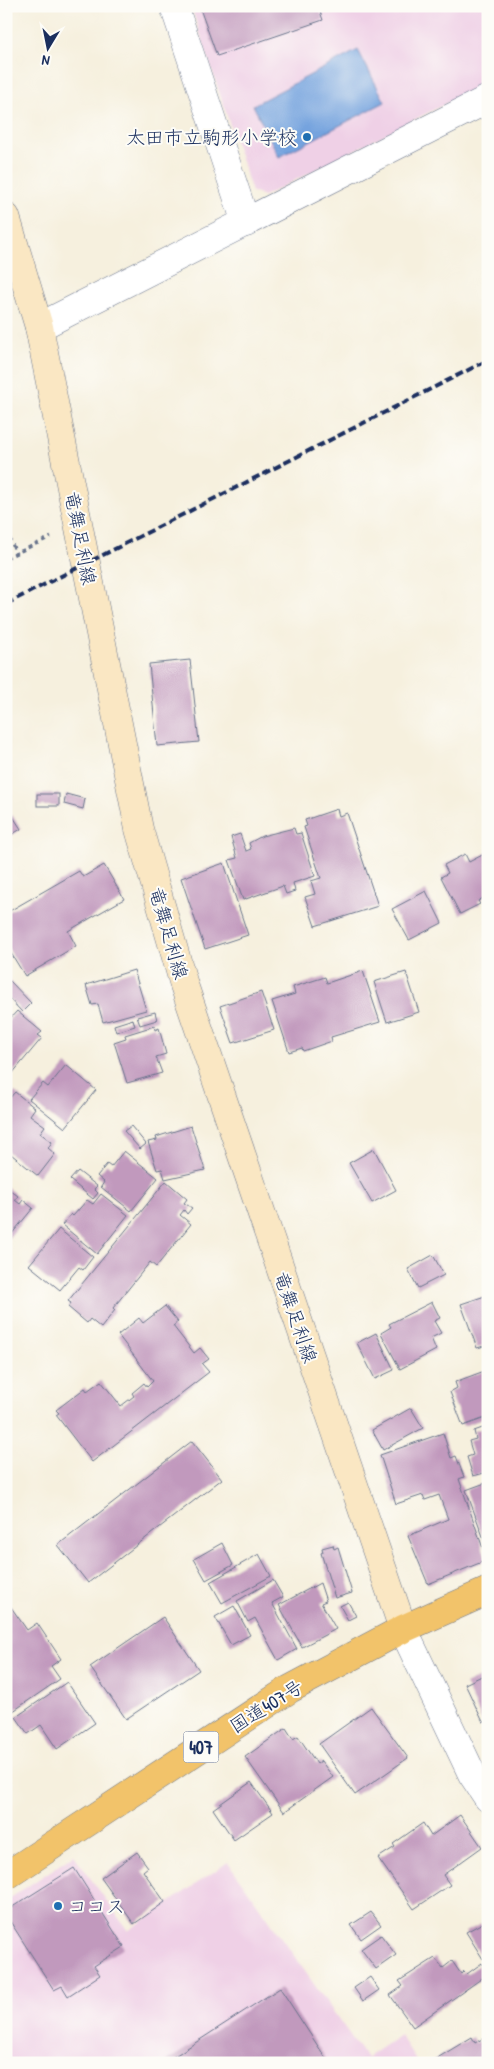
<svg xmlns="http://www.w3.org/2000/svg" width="494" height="2069" font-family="'Patrick Hand','Klee One',sans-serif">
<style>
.built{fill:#efd0e6}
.water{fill:#75a3de;stroke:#48699e}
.building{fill:#c199bd}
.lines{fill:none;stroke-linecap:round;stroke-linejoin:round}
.street-casing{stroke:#68738b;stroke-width:29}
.secondary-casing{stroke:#68738b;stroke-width:29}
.highway-casing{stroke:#68738b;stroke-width:29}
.path{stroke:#68738b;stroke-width:3;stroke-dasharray:4 4;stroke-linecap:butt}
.street{stroke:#fff;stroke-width:28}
.secondary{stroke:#fae7c3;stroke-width:28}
.highway{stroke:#f2c36a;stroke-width:28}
.rail{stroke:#1b2f5e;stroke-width:4;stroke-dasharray:8 4;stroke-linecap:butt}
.poi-dot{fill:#1f6fb2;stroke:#fdfcf7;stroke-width:2}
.labels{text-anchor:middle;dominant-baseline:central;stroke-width:4;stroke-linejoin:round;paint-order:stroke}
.shield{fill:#fdfcf7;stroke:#5f6c8c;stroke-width:1}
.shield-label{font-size:18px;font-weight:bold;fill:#1b2f5e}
.poi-label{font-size:19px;fill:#1b2f5e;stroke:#fdfcf7;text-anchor:end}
.street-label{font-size:19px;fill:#1b2f5e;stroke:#fdfcf7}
</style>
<rect width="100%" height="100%" fill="#fdfcf7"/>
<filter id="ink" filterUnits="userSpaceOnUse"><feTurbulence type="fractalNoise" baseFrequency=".02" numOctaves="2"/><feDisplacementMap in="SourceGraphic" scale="10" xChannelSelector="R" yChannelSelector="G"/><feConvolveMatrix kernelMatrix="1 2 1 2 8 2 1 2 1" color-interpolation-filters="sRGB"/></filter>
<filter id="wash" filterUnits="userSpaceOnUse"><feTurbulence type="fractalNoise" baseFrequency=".0096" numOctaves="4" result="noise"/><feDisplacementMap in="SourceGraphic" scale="20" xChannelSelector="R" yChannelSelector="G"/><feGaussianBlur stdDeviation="1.12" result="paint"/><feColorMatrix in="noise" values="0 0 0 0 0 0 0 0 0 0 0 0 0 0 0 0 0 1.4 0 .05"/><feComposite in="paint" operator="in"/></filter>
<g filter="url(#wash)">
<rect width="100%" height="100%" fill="#f6f0de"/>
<g class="built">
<path d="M191,6H488V82L264,196L252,192Z"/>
<path d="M74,1855L128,1931L228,1862L366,2058L400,2035L418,2063H6V1901Z"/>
</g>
<path class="water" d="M358,50L385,102L279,157L253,105Z"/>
<g id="blocks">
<g class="building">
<path d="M199,6H318L323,20L217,56Z"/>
<path d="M190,660L199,742L157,746L149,664Z"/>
<rect x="37" y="794" width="22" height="12"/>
<path d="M66,794L85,799L83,809L64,804Z"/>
<path d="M337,809L339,816L347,813L378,906L315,926L305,897L315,894L311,881L321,878L304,827L307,826L305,820Z"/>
<path d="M12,815L21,829L6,838V818Z"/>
<path d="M294,828L296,834L301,833L315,876L293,883L295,891L286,894L283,886L243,900L229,860L237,858L231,837L240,834L246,851L251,849L249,843L262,836Z"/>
<path d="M488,852V895L478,901L480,904L460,914L441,877L448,873L444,865L465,854L469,862Z"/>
<path d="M224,863L248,935L205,949L181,878Z"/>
<path d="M104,865L124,899L68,931L76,946L25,976L6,945V913L79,871L83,877Z"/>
<path d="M426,891L442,923L409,940L392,909Z"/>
<path d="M134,970L146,1010L103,1022L98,1004L92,1005L86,985Z"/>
<path d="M363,971L380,1022L331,1037L332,1041L303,1051L302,1048L289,1052L272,1001L295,994L293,987L325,977L327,983Z"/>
<path d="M406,972L419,1012L387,1022L374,982Z"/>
<path d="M10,981L31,1003L22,1012L6,995V984Z"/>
<path d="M261,992L274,1030L233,1043L220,1006Z"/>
<path d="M17,1011L42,1032L38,1035L42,1038L6,1081V1023Z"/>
<path d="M155,1012L157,1020L140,1025L137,1017Z"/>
<path d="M133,1019L135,1026L116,1032L114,1025Z"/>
<path d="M154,1026L155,1030L159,1028L166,1054L156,1057L162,1073L127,1083L114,1042L126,1038L125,1035Z"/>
<path d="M66,1065L96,1090L65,1128L29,1099L43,1083L48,1087Z"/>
<path d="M6,1086L11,1090L6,1096Z"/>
<path d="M15,1092L35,1108L30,1115L45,1126L40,1133L52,1142L48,1148L55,1154L38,1176L6,1150V1125L8,1123L6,1121V1102Z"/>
<path d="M131,1126L146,1144L140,1149L124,1131Z"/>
<path d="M191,1126L205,1170L165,1179L162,1169L157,1170L148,1142L157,1140L156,1137Z"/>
<path d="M374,1149L396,1190L372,1203L349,1163Z"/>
<path d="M124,1151L158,1178L131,1211L101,1187L104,1182L97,1176L107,1164L111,1167Z"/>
<path d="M78,1171L97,1186L94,1189L98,1193L93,1199L70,1180Z"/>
<path d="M166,1181L187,1199L184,1203L192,1208L187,1214L184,1210L180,1215L191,1224L156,1267L150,1262L113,1308L115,1310L101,1328L90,1319L87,1323L68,1307L71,1303L68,1301Z"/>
<path d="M6,1187L18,1196L15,1200L20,1204L23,1200L33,1208L6,1241Z"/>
<path d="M101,1194L128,1215L97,1254L62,1225L71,1214L73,1216L87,1200L93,1204Z"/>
<path d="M59,1229L93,1257L83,1270L79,1267L60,1290L29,1265Z"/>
<path d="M433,1255L444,1275L418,1288L408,1269Z"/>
<path d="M488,1295V1345L477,1348L461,1304Z"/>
<path d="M432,1302L440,1318L434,1321L441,1333L431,1338L436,1350L400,1369L381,1333L391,1327L389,1324Z"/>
<path d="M165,1306L178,1322L173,1326L194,1353L200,1348L209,1359L202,1364L209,1372L92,1462L56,1415L59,1413L56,1410L85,1388L87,1391L101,1381L121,1406L134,1396L132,1393L144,1383L147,1387L153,1381L118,1335L139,1318L143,1323Z"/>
<path d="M376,1333L394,1370L375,1379L357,1343Z"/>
<path d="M487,1370L488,1417L463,1426L450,1392L457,1388L455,1382Z"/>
<path d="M411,1408L423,1428L383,1450L372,1430Z"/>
<path d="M488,1426V1472L473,1476L467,1457L473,1455L469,1441L476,1439L474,1431Z"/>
<path d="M443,1433L451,1458L456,1456L464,1477L459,1479L487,1560L428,1584L408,1536L448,1519L439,1495L425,1500L423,1495L396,1504L380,1455Z"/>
<path d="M192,1441L222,1479L88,1583L58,1545Z"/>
<path d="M488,1482V1541L485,1542L466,1490Z"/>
<path d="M222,1543L233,1565L206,1580L194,1559Z"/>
<path d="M333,1545L334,1549L338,1547L352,1593L335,1598L321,1553L323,1552L322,1548Z"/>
<path d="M259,1554L271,1576L222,1603L210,1582Z"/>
<path d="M273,1580L283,1597L272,1603L297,1649L278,1660L255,1618L248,1622L237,1601Z"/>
<path d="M320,1583L326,1601L321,1603L336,1629L302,1647L279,1605Z"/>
<path d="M6,1600L27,1630L37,1623L61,1659L51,1666L60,1679L6,1716Z"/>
<path d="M348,1602L356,1616L348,1620L340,1606Z"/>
<path d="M234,1606L250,1635L231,1645L215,1617Z"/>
<path d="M163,1617L199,1670L126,1719L90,1667Z"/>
<path d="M488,1625V1642L482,1628Z"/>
<path d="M488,1673V1720L483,1722L465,1684Z"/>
<path d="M67,1682L95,1723L57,1749L41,1725L28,1734L16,1717Z"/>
<path d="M371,1707L408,1758L355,1795L319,1744Z"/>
<path d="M286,1728L293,1739L298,1736L317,1764L321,1761L333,1777L284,1812L245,1757Z"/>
<path d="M251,1782L273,1813L234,1840L213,1809Z"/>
<path d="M460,1815L482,1847L443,1875L450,1885L414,1909L378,1858L395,1847L393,1844L423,1823L431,1836Z"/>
<path d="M137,1852L148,1867L143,1871L165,1902L134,1924L101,1878Z"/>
<path d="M74,1868L124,1947L94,1966L100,1975L68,1996L62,1986L54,1990L6,1915V1911Z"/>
<path d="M371,1912L381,1925L361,1939L351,1925Z"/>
<path d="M488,1920V1956L483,1959L466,1932Z"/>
<path d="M381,1935L396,1955L376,1969L361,1949Z"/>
<path d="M435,1958L443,1968L452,1961L461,1974L464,1971L467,1974L482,1963L488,1974L413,2027L390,1995L403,1986L399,1981Z"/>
<path d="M370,1977L379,1990L363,2001L354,1988Z"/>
<path d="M280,1988L329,2063H164Z"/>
<path d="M472,2037L475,2043L482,2039L488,2047V2063H429Z"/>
</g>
</g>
</g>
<g filter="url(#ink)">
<use href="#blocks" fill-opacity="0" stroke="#68738b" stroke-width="1"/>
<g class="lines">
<g class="street-casing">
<g id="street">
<path d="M174,6L246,223"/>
<path d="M39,327L488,99"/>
<path d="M403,1629L472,1774L488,1798"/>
</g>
</g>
<g class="secondary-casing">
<path id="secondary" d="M6,217L39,327L139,829L184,985L403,1629"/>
</g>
<g class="highway-casing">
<path id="highway" d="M6,1876L290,1689L403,1629L488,1591"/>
</g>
<g class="path">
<path d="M6,530L16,553"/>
<path d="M6,558L51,537"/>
</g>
<use href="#street" class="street"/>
<use href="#secondary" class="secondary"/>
<use href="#highway" class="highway"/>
<path class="rail" d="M6,604L488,360"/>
</g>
</g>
<g class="poi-dot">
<circle cx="307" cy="137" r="5"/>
<circle cx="58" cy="1906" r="5"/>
</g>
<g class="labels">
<rect class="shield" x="183.5" y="1731.5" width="35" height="31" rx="4"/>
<g class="shield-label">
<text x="201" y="1747">407</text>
</g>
<g class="poi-label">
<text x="297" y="137">太田市立駒形小学校</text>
<text x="68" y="1906" text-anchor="start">ココス</text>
</g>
<g class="street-label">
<text transform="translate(81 538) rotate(79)">竜舞足利線</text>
<text transform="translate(169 933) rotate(74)">竜舞足利線</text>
<text transform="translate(296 1317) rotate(71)">竜舞足利線</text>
<text transform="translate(266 1706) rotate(-32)">国道407号</text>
</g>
</g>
<rect width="494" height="2069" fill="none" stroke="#fdfcf7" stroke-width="25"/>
<g transform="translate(48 48) rotate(190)" stroke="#fdfcf7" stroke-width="4" paint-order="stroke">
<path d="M0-4L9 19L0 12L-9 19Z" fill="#1b2f5e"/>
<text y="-8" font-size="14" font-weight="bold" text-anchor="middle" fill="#1b2f5e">N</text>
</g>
</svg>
